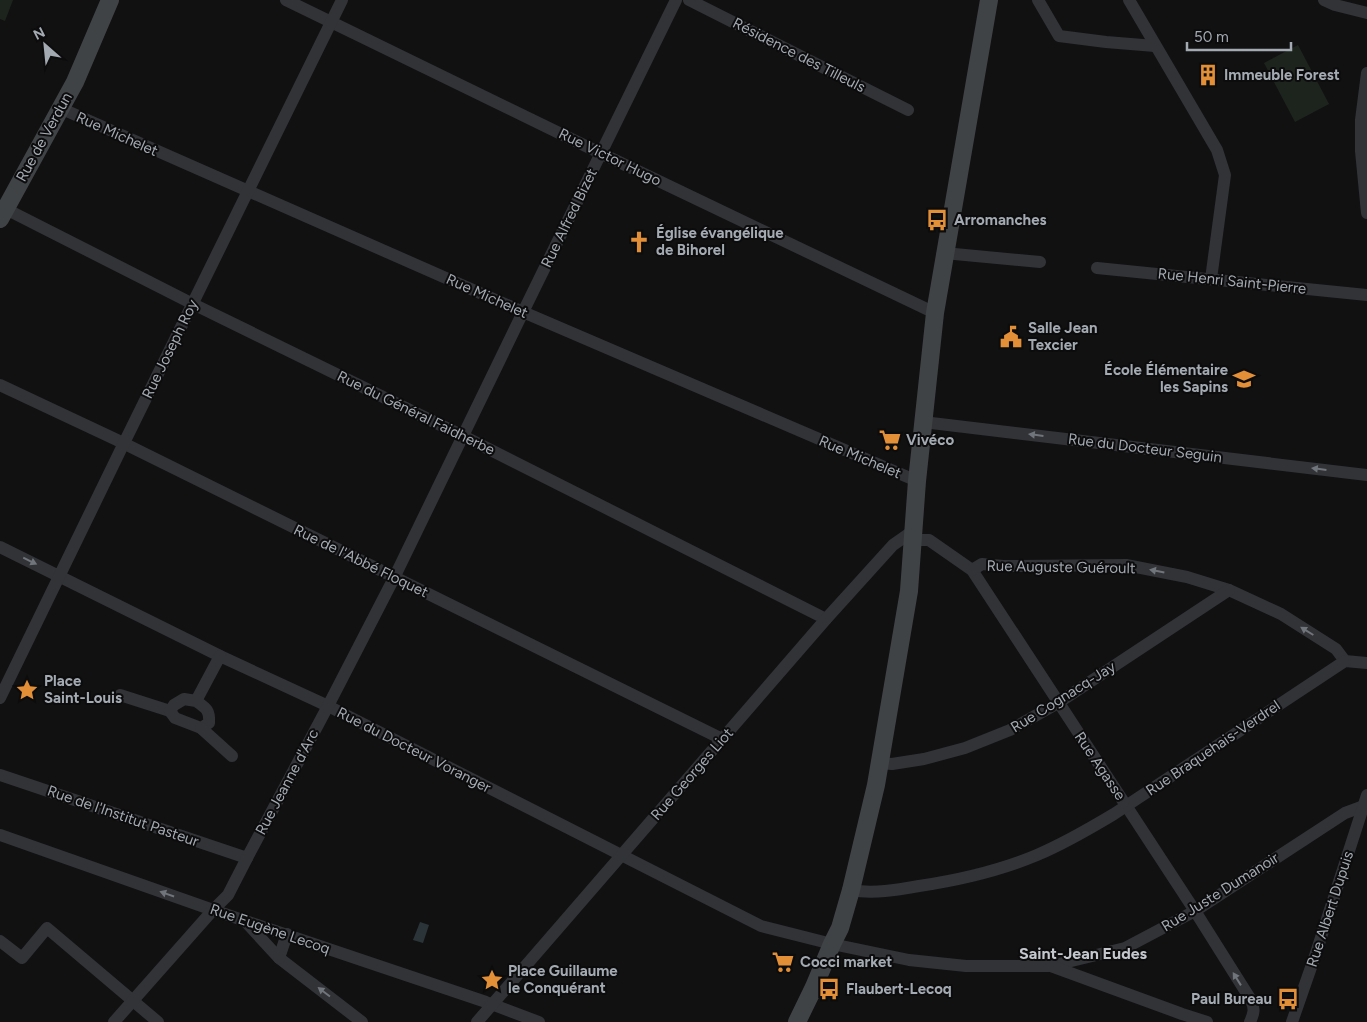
<svg xmlns="http://www.w3.org/2000/svg" width="1367" height="1022" font-family="Figtree,sans-serif">
<style>
.green{fill:#1d241d}
.water{fill:#2b3539}
.lines{fill:none;stroke-linecap:round;stroke-linejoin:round}
.street{stroke:#323337;stroke-width:12}
.secondary{stroke:#404346;stroke-width:18}
.oneway{fill:#70747b}
.labels{text-anchor:middle;dominant-baseline:central;stroke-width:4;stroke-linejoin:round;paint-order:stroke}
.street-label{font-size:15px;fill:#a3aab2;stroke:#0c0c0d}
.poi-label{font-size:15px;font-weight:bold;fill:#a3aab2;stroke:#0c0c0d;text-anchor:start}
.neighbourhood-label{font-size:16px;font-weight:bold;fill:#c4c8ce;stroke:#0c0c0d}
</style>
<rect width="100%" height="100%" fill="#111112"/>
<g class="green">
<path d="M0,0H13L5,21L0,19Z"/>
<path d="M1298,45L1329,104L1295,122L1264,63Z"/>
</g>
<path class="water" d="M420,922L429,925L423,943L413,940Z"/>
<g class="lines">
<g class="street">
<path d="M286,0L596,151L935,313"/>
<path d="M689,0L908,110"/>
<path d="M1038,0L1059,36L1106,42L1155,46"/>
<path d="M1129,0L1217,150L1225,175L1211,279"/>
<path d="M1324,0L1335,5L1367,13"/>
<path d="M1367,73L1361,120V151L1367,213"/>
<path d="M60,108L523,312L917,481"/>
<path d="M0,206L193,304L463,436L826,619"/>
<path d="M944,253L1040,262"/>
<path d="M1097,268L1367,295"/>
<path d="M0,385L117,440L722,739"/>
<path d="M923,422L1367,475"/>
<path d="M912,540H929L972,570L1195,911L1251,1000C1255,1009 1254,1013 1250,1022"/>
<path d="M0,547L220,656L328,706L761,926L832,944L909,960L966,966H1051L1125,948L1195,911L1345,813L1364,806"/>
<path d="M972,570L982,564L1003,566L1126,565L1187,577L1229,590L1281,614L1336,649L1345,661L1367,663"/>
<path d="M120,695L170,711"/>
<path d="M0,698L124,443L342,0"/>
<path d="M196,701L184,699L174,705L170,711L175,718L201,728L209,723C210,710 206,708 196,701L220,656"/>
<path d="M201,728L232,756"/>
<path d="M879,763L892,764L924,759L965,748L1010,730L1058,703L1229,590"/>
<path d="M0,775L247,858"/>
<path d="M0,835L213,910L486,1002L539,1022"/>
<path d="M851,890C873,894 897,890 919,886C959,880 999,871 1037,855C1063,844 1089,829 1114,814L1345,661"/>
<path d="M245,921L279,958L362,1022"/>
<path d="M0,941L22,958L47,928L158,1022"/>
<path d="M279,958L287,934"/>
<path d="M1051,966L1182,1014L1207,1022"/>
<path d="M114,1022L213,910L228,895L247,858L328,706L394,578L526,306L676,0"/>
<path d="M477,1022L826,619L893,545L913,531"/>
<path d="M1292,1022L1316,953L1367,795"/>
</g>
<g class="secondary">
<path d="M0,219L75,82L110,0"/>
<path d="M797,1022L814,987L832,944L840,928L851,890L876,785L909,591L917,481L935,313L989,0"/>
</g>
</g>
<defs><path id="oneway-solid" d="M-6-.8H1V-3.2L6.5 0L1 3.2V.8H-6Z" transform="scale(1.25)"/></defs>
<g class="oneway">
<use href="#oneway-solid" transform="translate(1036 435) rotate(-173)"/>
<use href="#oneway-solid" transform="translate(1319 469) rotate(-173)"/>
<use href="#oneway-solid" transform="translate(30 561) rotate(26)"/>
<use href="#oneway-solid" transform="translate(1157 571) rotate(-169)"/>
<use href="#oneway-solid" transform="translate(1307 631) rotate(-148)"/>
<use href="#oneway-solid" transform="translate(167 894) rotate(-161)"/>
<use href="#oneway-solid" transform="translate(1237 979) rotate(-122)"/>
<use href="#oneway-solid" transform="translate(324 992) rotate(-143)"/>
</g>
<defs>
<g id="building-bare" transform="scale(1.725)"><path d="M-4-6H4V6H1V3H-1V6H-4ZM-2.5-4.3h1.7v1.8h-1.7ZM.8-4.3h1.7v1.8H.8ZM-2.5-1h1.7V.8h-1.7ZM.8-1h1.7V.8H.8Z" fill="#e28f38" stroke="#0c0c0d" stroke-width="2.5" paint-order="stroke"/></g>
<g id="bus-bare" transform="scale(1.725)"><path d="M-5-6H5V4H4V6H2V4H-2V6H-4V4H-5ZM-3.5-4V0h7V-4ZM-3.5 1.2v1.5H-2V1.2ZM2 1.2v1.5H3.5V1.2Z" fill="#e28f38" stroke="#0c0c0d" stroke-width="2.5" paint-order="stroke"/></g>
<g id="church-bare" transform="scale(1.725)"><path d="M-1.2-6h2.4v3.5h3.3v2.4h-3.3V6h-2.4V-.1h-3.3v-2.4h3.3Z" fill="#e28f38" stroke="#0c0c0d" stroke-width="2.5" paint-order="stroke"/></g>
<g id="civic-bare" transform="scale(1.725)"><path d="M-.6-6.5H3V-4.5H.6V-3L4-1V1h2V6H-6V1h2V-1L-.6-3ZM-1.2 2.5V6h2.4V2.5Z" fill="#e28f38" stroke="#0c0c0d" stroke-width="2.5" paint-order="stroke"/></g>
<g id="school-bare" transform="scale(1.725)"><path d="M0-5L7-2L0 1L-7-2ZM-4 1L0 2.5L4 1V4Q0 6-4 4Z" fill="#e28f38" stroke="#0c0c0d" stroke-width="2.5" paint-order="stroke"/></g>
<g id="supermarket-bare" transform="scale(1.725)"><path d="M-6-5.5h2.5l.6 2H6L4.5 2H-2.5L-4.4-4H-6ZM-1.5 3.2a1.3 1.3 0 1 0 .1 0ZM3 3.2a1.3 1.3 0 1 0 .1 0Z" fill="#e28f38" stroke="#0c0c0d" stroke-width="2.5" paint-order="stroke"/></g>
<g id="sight-bare" transform="scale(1.725)"><path d="M0-6L1.8-2.2L6-1.7L2.9 1.2L3.7 5.4L0 3.3L-3.7 5.4L-2.9 1.2L-6-1.7L-1.8-2.2Z" fill="#e28f38" stroke="#0c0c0d" stroke-width="2.5" paint-order="stroke"/></g>
</defs>
<g fill-rule="evenodd">
<use href="#building-bare" x="1208" y="75"/>
<use href="#bus-bare" x="937" y="220"/>
<use href="#church-bare" x="639" y="242"/>
<use href="#civic-bare" x="1011" y="337"/>
<use href="#school-bare" x="1244" y="379"/>
<use href="#supermarket-bare" x="890" y="440"/>
<use href="#sight-bare" x="27" y="690"/>
<use href="#supermarket-bare" x="783" y="962"/>
<use href="#sight-bare" x="492" y="980"/>
<use href="#bus-bare" x="829" y="989"/>
<use href="#bus-bare" x="1288" y="999"/>
</g>
<g class="labels">
<g class="street-label">
<text transform="translate(799 55) rotate(27)">Résidence des Tilleuls</text>
<text transform="translate(117 134) rotate(24)">Rue Michelet</text>
<text transform="translate(44 137) rotate(-61)">Rue de Verdun</text>
<text transform="translate(610 157) rotate(26)">Rue Victor Hugo</text>
<text transform="translate(569 218) rotate(-64)">Rue Alfred Bizet</text>
<text transform="translate(1232 281) rotate(6)">Rue Henri Saint-Pierre</text>
<text transform="translate(487 296) rotate(24)">Rue Michelet</text>
<text transform="translate(170 349) rotate(-64)">Rue Joseph Roy</text>
<text transform="translate(416 413) rotate(26)">Rue du Général Faidherbe</text>
<text transform="translate(1145 448) rotate(7)">Rue du Docteur Seguin</text>
<text transform="translate(860 457) rotate(23)">Rue Michelet</text>
<text transform="translate(361 561) rotate(26)">Rue de l'Abbé Floquet</text>
<text transform="translate(1061 567) rotate(1)">Rue Auguste Guéroult</text>
<text transform="translate(1063 697) rotate(-32)">Rue Cognacq-Jay</text>
<text transform="translate(1213 748) rotate(-34)">Rue Braquehais-Verdrel</text>
<text transform="translate(414 750) rotate(27)">Rue du Docteur Voranger</text>
<text transform="translate(1100 766) rotate(56)">Rue Agasse</text>
<text transform="translate(692 774) rotate(-49)">Rue Georges Liot</text>
<text transform="translate(287 782) rotate(-62)">Rue Jeanne d'Arc</text>
<text transform="translate(123 816) rotate(19)">Rue de l'Institut Pasteur</text>
<text transform="translate(1220 892) rotate(-32)">Rue Juste Dumanoir</text>
<text transform="translate(1330 909) rotate(-72)">Rue Albert Dupuis</text>
<text transform="translate(270 929) rotate(19)">Rue Eugène Lecoq</text>
</g>
<g class="poi-label">
<text x="1224" y="75">Immeuble Forest</text>
<text x="954" y="220">Arromanches</text>
<text x="656" y="233">Église évangélique<tspan x="656" dy="17">de Bihorel</tspan></text>
<text x="1028" y="328">Salle Jean<tspan x="1028" dy="17">Texcier</tspan></text>
<text x="1228" y="370" text-anchor="end">École Élémentaire<tspan x="1228" dy="17">les Sapins</tspan></text>
<text x="906" y="440">Vivéco</text>
<text x="44" y="681">Place<tspan x="44" dy="17">Saint-Louis</tspan></text>
<text x="800" y="962">Cocci market</text>
<text x="508" y="971">Place Guillaume<tspan x="508" dy="17">le Conquérant</tspan></text>
<text x="846" y="989">Flaubert-Lecoq</text>
<text x="1272" y="999" text-anchor="end">Paul Bureau</text>
</g>
<g class="neighbourhood-label">
<text x="1083" y="953">Saint-Jean Eudes</text>
</g>
</g>
<g transform="translate(45 45) rotate(333)" stroke="#0c0c0d" stroke-width="4" paint-order="stroke">
<path d="M0-4L9 19L0 12L-9 19Z" fill="#a3aab2"/>
<text y="-8" font-size="14" font-weight="bold" text-anchor="middle" fill="#a3aab2">N</text>
</g>
<path d="M1187 42v8h104v-8" fill="none" stroke="#a3aab2" stroke-width="2.5"/>
<text x="1194" y="42" font-size="15" fill="#a3aab2" stroke="#0c0c0d" stroke-width="4" paint-order="stroke">50 m</text>
</svg>
